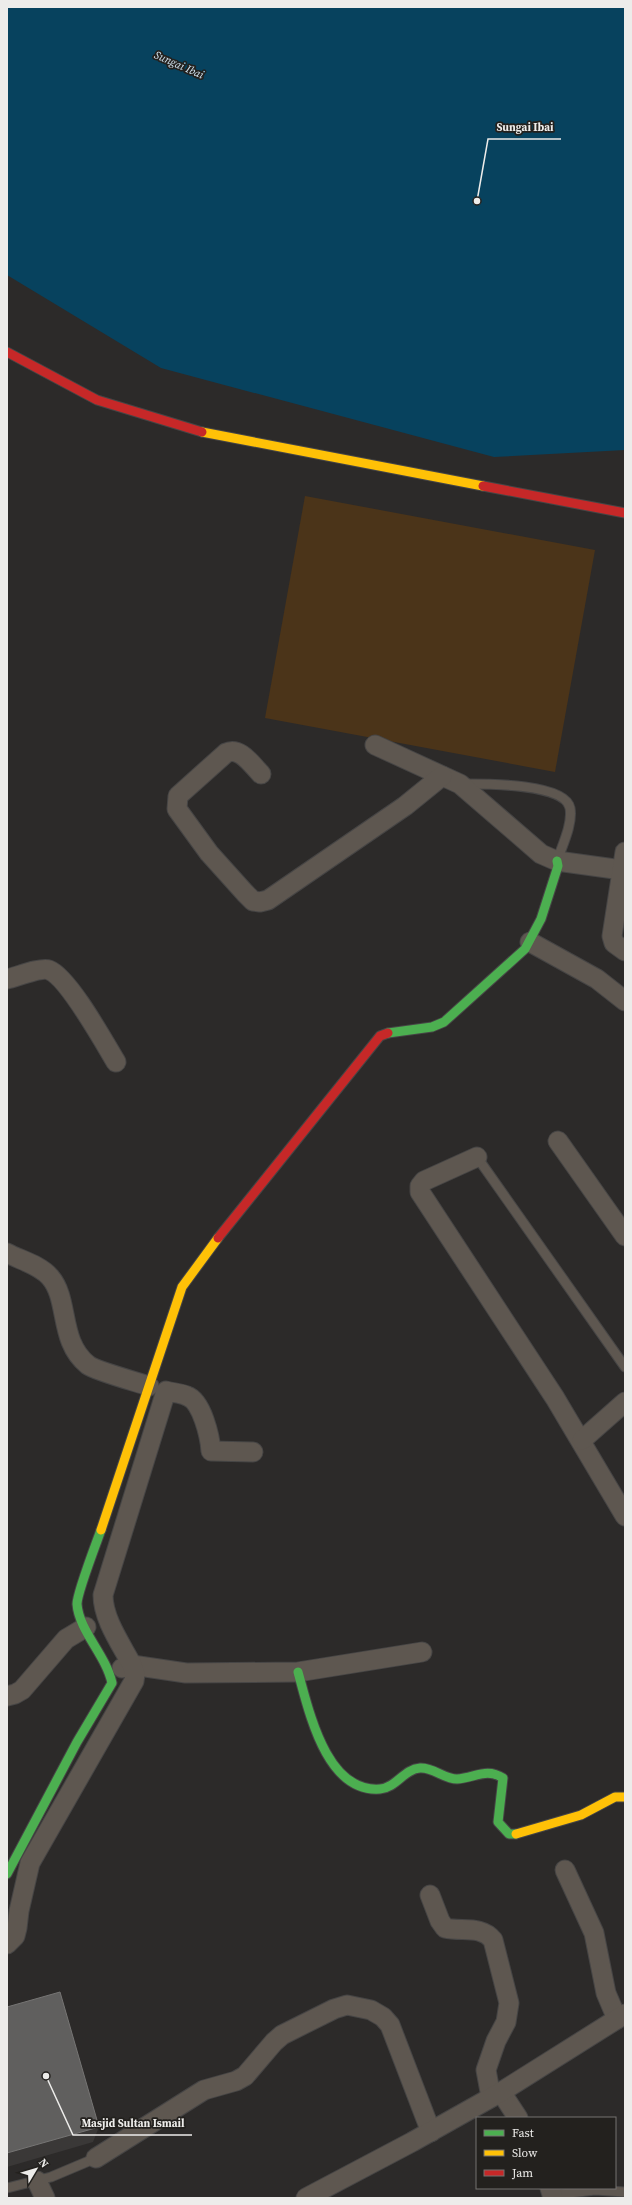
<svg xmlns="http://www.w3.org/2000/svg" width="632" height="2205" font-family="'Source Serif 4',serif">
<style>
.green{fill:#4b3419}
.water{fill:#07425e}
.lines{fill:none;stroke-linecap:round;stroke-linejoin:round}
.lane-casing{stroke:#464545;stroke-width:11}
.street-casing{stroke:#464545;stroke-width:21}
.fast-casing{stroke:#464545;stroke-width:11}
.slow-casing{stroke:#464545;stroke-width:11}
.jam-casing{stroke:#464545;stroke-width:11}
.lane{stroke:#5e5750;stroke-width:9}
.street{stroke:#5e5750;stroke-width:19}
.fast{stroke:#4caf50;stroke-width:9}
.slow{stroke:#ffc107;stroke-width:9}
.jam{stroke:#c62828;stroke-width:9}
.shaded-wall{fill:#3a3837}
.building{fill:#605f5e;stroke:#767574}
.labels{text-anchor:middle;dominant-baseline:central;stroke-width:3.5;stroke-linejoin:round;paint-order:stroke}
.water-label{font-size:11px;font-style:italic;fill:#d3e5f2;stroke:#23211e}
.leader{fill:none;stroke:#edecea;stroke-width:1.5}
.callout-dot{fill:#edecea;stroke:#23211e;stroke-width:1.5}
.callout-label{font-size:11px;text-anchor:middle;font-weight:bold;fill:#edecea;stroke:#23211e;stroke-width:3.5;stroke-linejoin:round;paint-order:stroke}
</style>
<rect width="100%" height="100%" fill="#2c2a29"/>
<path class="green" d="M305,496L595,550L555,772L265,718Z"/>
<path class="water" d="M7,7H625V450L494,457L161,368L7,275Z"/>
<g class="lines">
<g class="lane-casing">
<g id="lane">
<path d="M464,784C484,784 565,783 570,808C573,824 562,846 557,861"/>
<path d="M477,1157L625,1367"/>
<path d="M7,2188L51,2177L96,2158"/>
<path d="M552,2195L595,2190L625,2192"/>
</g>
</g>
<g class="street-casing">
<g id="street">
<path d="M375,745L460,784L541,854L557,861L622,870"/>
<path d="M261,774C252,765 240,746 226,753L178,796L177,809L209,853L245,893L253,901L260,902L268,900L405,806L442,776"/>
<path d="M625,852L612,936L614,943L625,951"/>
<path d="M530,942L597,979L625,1001"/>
<path d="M7,979C16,977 41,967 49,970C68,977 104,1042 116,1062"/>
<path d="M558,1141L625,1236"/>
<path d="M477,1157L424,1181L420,1186V1192L555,1398L625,1516"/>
<path d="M7,1253C20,1260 40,1265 50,1277C70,1300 58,1341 88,1365C96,1371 137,1382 149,1386"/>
<path d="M582,1440L625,1402"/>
<path d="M122,1668L132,1665L186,1673L298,1672L422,1652"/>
<path d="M7,1696L15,1694L22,1690L66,1639L86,1627"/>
<path d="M565,1870L594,1933L606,1993L617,2019"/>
<path d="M430,1895L440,1921L445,1928C462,1932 481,1925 493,1940L509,2003L506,2022L496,2041L486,2070L491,2097"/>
<path d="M7,1944L15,1936L17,1928L19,1911L30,1863L134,1681L135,1674L132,1665C121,1644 103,1619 103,1595L166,1391C173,1393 181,1393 187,1396C202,1401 210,1437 211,1451L253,1452"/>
<path d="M501,2092L518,2118"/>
<path d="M96,2158L204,2090L236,2081L245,2076L274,2042L282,2035L334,2009L347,2005L371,2010L383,2017L390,2025L431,2132"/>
<path d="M37,2181L45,2198"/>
<path d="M550,2188L553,2198"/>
<path d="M306,2198L412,2142L501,2092L625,2014"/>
</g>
</g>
<g class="fast-casing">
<g id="fast">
<path d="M388,1033L432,1027L444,1022L525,949L541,919L558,866L557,861"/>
<path d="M298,1672C309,1711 326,1793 380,1789C396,1788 404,1769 420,1768C433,1767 444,1779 457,1779C475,1778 486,1767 503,1778L498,1822L509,1834H516"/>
<path d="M7,1874L77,1742L112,1683C106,1655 79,1631 77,1604C77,1593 96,1544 101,1530"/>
</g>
</g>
<g class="slow-casing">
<g id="slow">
<path d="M202,432L483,486"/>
<path d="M101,1530L182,1287L218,1238"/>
<path d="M516,1834L581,1815L615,1797H625"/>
</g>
</g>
<g class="jam-casing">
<g id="jam">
<path d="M7,352L97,400L202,432"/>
<path d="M483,486L625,513"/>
<path d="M218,1238L380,1036L388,1033"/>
</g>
</g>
<use href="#lane" class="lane"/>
<use href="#street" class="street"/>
<use href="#fast" class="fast"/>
<use href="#slow" class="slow"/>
<use href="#jam" class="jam"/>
</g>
<path class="shaded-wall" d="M99,2127L93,2142L7,2167V2153Z"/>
<path class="building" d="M60,1992L99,2127L7,2153V2007Z"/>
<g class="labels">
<g class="water-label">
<text transform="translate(179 65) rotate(24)">Sungai Ibai</text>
</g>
</g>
<path class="leader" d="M477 201L488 139H561M46 2076L73 2135H192"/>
<g class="callout-dot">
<circle cx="477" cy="201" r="4"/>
<circle cx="46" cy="2076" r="4"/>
</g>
<g class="callout-label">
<text x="525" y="131">Sungai Ibai</text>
<text x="133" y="2127">Masjid Sultan Ismail</text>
</g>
<rect width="632" height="2205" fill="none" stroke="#edecea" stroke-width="16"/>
<rect x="476" y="2117" width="140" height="72" fill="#23211e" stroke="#747270"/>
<rect x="484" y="2130" width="20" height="6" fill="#4caf50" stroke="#747270"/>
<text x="512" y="2137" font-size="12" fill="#edecea">Fast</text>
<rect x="484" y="2150" width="20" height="6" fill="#ffc107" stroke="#747270"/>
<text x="512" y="2157" font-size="12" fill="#edecea">Slow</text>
<rect x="484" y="2170" width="20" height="6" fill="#c62828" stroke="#747270"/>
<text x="512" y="2177" font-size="12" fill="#edecea">Jam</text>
<g transform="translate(36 2169) rotate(52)" stroke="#23211e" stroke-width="3" paint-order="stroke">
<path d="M0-3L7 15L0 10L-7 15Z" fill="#edecea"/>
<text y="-6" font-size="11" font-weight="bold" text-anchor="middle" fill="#edecea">N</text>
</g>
</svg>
